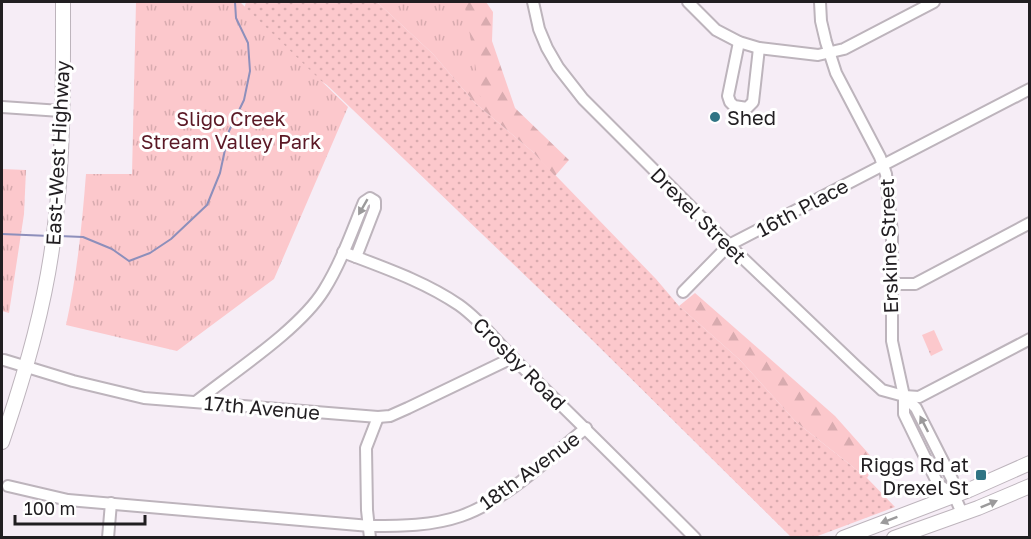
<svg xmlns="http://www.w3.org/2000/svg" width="1031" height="539" font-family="'Golos Text',sans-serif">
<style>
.grass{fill:url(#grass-dots)}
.forest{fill:url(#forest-firs)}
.park{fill:url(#park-tufts)}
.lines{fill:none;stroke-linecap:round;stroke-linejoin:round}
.stream{stroke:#8d8fbb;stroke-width:2}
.minor-casing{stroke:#bdb4bc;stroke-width:14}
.major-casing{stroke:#bdb4bc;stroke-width:16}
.minor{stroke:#fff;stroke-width:10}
.major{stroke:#fff;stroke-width:14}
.oneway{fill:#9b9a9b}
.poi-dot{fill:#307484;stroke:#fff;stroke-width:2}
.labels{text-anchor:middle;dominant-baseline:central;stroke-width:6;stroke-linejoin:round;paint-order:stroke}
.poi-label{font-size:20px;fill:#211e21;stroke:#fff;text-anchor:start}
.park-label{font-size:20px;fill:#5b1926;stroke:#fff}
.street-label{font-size:20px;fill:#211e21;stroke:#fff}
</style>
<defs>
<pattern id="grass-dots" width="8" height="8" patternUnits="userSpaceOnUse" patternTransform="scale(1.5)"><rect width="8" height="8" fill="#fcc8cc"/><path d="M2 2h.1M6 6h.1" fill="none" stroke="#d8abaf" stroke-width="1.8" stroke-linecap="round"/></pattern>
<pattern id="forest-firs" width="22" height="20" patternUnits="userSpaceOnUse" patternTransform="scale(1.5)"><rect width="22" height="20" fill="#fcc8cc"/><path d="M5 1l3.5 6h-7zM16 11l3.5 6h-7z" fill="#d8abaf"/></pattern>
<pattern id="park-tufts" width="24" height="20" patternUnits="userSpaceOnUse" patternTransform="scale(1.5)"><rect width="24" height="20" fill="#fcc8cc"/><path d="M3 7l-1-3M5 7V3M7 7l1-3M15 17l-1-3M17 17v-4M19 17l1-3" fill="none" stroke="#d8abaf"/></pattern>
</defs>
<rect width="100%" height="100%" fill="#f6edf6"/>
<path class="grass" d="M246,2H377L433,54L475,103L533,152L656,279L679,306L740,360L796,422L867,478L895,507L815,537H791L585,333L327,85L291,62L241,21Z"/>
<g class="forest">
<path d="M377,2H486L493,12L492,41L515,108L569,160L555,176L533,152L475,103L433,54Z"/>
<path d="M695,293L835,416L876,462L867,478L796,422L740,360L679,306Z"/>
</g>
<g class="park">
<path d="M136,2H240L348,107L274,279L177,351L66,325C77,275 82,225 86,174H132Z"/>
<path d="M383,2H464L481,97Z"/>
<path d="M2,169L26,170L24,214L9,313L2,311Z"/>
<path d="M934,330L943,350L931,356L922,335Z"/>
</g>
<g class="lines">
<g class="stream">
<path d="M2,234L50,236"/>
<path d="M59,236L83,237L112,249L129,261L150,253L171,239L207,205L220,173L229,131L244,100L250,71L248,43L236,18L235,2"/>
</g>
<g class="minor-casing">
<g id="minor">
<path d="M533,2L539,29L547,48L558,67L583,99L729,245L857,367L882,390L904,396L916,408L952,479L954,495L962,513"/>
<path d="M688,2L716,30L739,42L759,48L818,55L844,49L934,2"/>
<path d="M820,2L821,21L826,42L836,73L880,157L886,174L892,233V341L904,396V414L938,484L954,495"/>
<path d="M739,42L728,96L730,102L734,106L747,108L753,102L759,48"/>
<path d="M2,107L61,111"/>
<path d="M343,252C382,267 424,281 459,305C483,322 499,345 520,365C579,422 637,480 695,538"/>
<path d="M893,284H915L1030,223"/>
<path d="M683,292L729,245L1030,89"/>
<path d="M4,360L73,381L144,398L378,417L390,416L408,408L512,358"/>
<path d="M904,396L919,397L1030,339"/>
<path d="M197,401C235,371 300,329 324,290C341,263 352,231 364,202L370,198L375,201V208L356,257"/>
<path d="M8,486L68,500L370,526C401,526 432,526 461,516C505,501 550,457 586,428"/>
<path d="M108,538L111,503"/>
<path d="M370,538L367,510L366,448L378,417"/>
</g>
</g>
<g class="major-casing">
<g id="major">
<path d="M2,442C26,371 47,300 55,225C64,151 63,76 63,2"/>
<path d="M843,538L969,490L1030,463"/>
<path d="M894,538L978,508L1030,486"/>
</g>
</g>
<use href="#minor" class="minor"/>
<use href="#major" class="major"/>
</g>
<defs><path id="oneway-solid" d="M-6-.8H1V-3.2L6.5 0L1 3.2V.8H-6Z" transform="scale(1.5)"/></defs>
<g class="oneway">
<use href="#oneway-solid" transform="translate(363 207) rotate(120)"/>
<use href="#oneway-solid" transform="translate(924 424) rotate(-117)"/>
<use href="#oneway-solid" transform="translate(989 504) rotate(-22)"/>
<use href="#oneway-solid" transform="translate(889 520) rotate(159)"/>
</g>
<g class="poi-dot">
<circle cx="715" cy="117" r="6"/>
<rect x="975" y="469" width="12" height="12" rx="3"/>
</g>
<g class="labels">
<g class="poi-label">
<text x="727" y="117">Shed</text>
<text x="969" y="464" text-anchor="end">Riggs Rd at<tspan x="969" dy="23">Drexel St</tspan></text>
</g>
<g class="park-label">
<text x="231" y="118">Sligo Creek<tspan x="231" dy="23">Stream Valley Park</tspan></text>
</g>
<g class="street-label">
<text transform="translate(57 153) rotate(-87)">East-West Highway</text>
<text transform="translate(802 207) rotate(-28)">16th Place</text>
<text transform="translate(699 215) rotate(45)">Drexel Street</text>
<text transform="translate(888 246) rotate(-92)">Erskine Street</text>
<text transform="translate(520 363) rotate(45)">Crosby Road</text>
<text transform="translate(262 407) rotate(5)">17th Avenue</text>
<text transform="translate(529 470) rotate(-36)">18th Avenue</text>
</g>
</g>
<rect width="1031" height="539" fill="none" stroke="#211e21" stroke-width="6"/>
<path d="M15 515v9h130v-9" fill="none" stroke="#211e21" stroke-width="3"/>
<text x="24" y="515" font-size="18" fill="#211e21" stroke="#ffffff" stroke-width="4.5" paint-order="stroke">100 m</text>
</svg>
